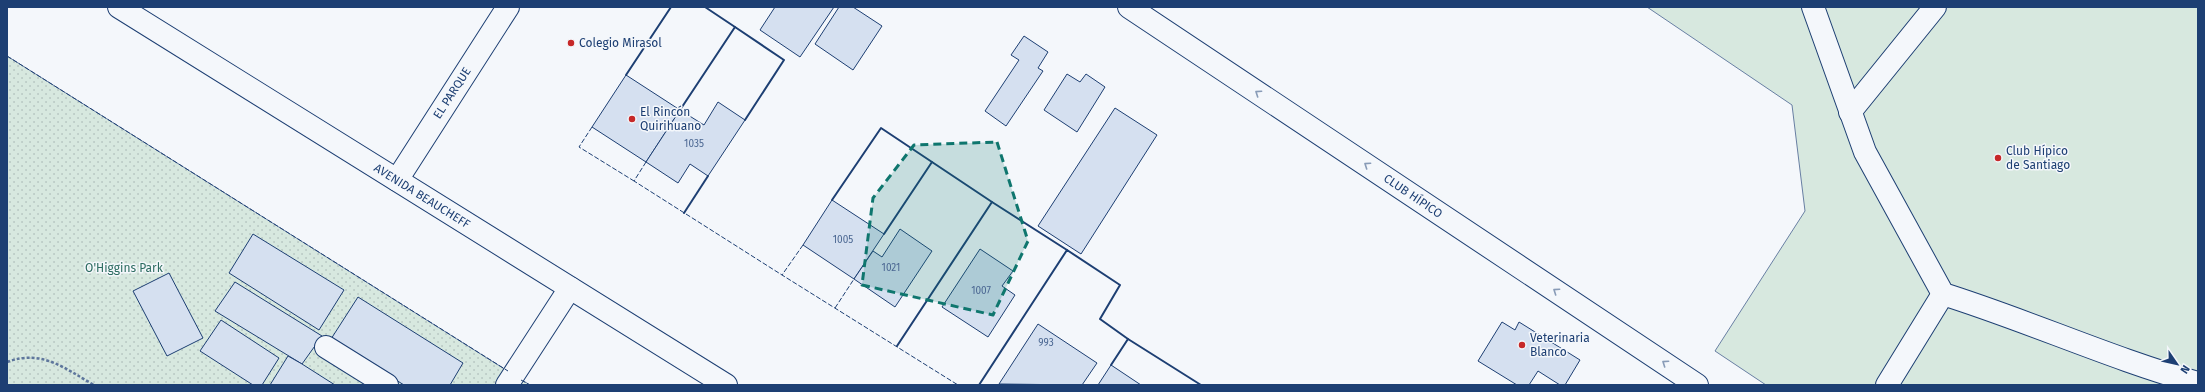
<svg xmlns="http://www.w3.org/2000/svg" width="2205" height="392" font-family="'Fira Sans',sans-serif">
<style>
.park{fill:url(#park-dots);stroke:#687fa3}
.pitch{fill:#d7e8df;stroke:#687fa3}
.building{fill:#d5e0f0;stroke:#1d3f73}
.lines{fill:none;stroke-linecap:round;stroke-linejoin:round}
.minor-casing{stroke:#1d3f73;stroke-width:24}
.major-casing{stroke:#1d3f73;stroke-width:24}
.path{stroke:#5e769c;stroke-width:2.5;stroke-dasharray:3 2;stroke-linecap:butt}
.minor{stroke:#f4f7fb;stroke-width:22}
.major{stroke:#f4f7fb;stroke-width:22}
.fence{stroke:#1d3f73;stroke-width:1;stroke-dasharray:5 2;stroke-linecap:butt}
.wall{stroke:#1d3f73;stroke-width:2}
.oneway{stroke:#889bb7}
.marked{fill:#0f766e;fill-opacity:0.2;stroke:#0f766e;stroke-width:3;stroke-dasharray:8 5;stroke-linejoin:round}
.poi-dot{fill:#c62828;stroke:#f4f7fb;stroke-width:1.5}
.labels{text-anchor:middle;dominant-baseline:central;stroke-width:3;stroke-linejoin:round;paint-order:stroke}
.number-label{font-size:10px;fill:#4b6792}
.poi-label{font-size:12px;fill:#1d3f73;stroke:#f4f7fb;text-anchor:start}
.street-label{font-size:12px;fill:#1d3f73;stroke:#f4f7fb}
.park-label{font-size:12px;fill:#2c6c60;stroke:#f4f7fb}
</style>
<defs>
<pattern id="park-dots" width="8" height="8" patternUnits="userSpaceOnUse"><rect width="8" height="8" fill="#d7e8df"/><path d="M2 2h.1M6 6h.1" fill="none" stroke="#b8c8c3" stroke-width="1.8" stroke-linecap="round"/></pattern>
</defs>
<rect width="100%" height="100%" fill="#f4f7fb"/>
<path class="park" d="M7,56L514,375L530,385H7Z"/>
<path class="pitch" d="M1647,7H2198V385H1766L1715,351L1805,211L1792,105Z"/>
<g class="building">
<path d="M775,7H834L800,57L760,30Z"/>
<path d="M839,7H853L882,26L853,70L815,44Z"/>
<path d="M1024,36L1048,52L1038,68L1043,71L1006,126L985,111L1019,60L1011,55Z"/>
<path d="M1067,74L1080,82L1086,74L1105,87L1077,132L1044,110Z"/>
<path d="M626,75L680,110L646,162L592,127Z"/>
<path d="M718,102L745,120L708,176L690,164L678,183L646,162L680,110L704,125Z"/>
<path d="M1115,108L1157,135L1081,254L1038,226Z"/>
<path d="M832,200L884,234L854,279L803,245Z"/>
<path d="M900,229L932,251L895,307L854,279L873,251L882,257Z"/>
<path d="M253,234L344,290L319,330L229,273Z"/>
<path d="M980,249L1013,271L1002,286L1015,295L988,337L942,307Z"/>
<path d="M169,273L203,338L167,356L133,291Z"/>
<path d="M235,282L322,336L302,364L215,311Z"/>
<path d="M358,297L463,363L450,385H404L331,339Z"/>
<path d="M221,320L279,358L262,385H253L200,351Z"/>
<path d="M1502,322L1515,330L1519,322L1580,360L1565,385H1560L1538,371L1529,385H1517L1478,361Z"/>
<path d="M1038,324L1097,363L1082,385L999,384Z"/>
<path d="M288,356L302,364L335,385H270Z"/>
<path d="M1111,365L1141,385H1098Z"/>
</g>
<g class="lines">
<g class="minor-casing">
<g id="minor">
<path d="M1813,7L1865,152L1943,294C2029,321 2112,359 2198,383"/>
<path d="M1850,112L1935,7"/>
<path d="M397,180L508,7"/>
<path d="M326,347L387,385"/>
<path d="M507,385L570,288"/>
<path d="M1887,385L1943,294"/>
</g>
</g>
<g class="major-casing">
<g id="major">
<path d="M119,7L726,385"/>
<path d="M1129,7L1697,385"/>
</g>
</g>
<path class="path" d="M7,362C42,349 64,368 94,385"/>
<use href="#minor" class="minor"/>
<use href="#major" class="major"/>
<g class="fence">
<path d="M7,56L508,371"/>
<path d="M592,127L579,147L634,181"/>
<path d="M646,162L634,181L782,275"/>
<path d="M803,245L782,275L958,385"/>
<path d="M835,308L854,279"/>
<path d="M521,380L530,385"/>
</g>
<g class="wall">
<path d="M705,7L735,27"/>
<path d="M626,75L671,7"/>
<path d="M680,110L735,27L784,60L745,120"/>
<path d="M832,200L881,128L932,162"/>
<path d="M684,213L708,176"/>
<path d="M884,234L932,162L992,202"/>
<path d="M897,346L992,202L1067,250"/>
<path d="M1111,365L1128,339L1201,385"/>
<path d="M979,385L1067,250L1120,285L1100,319L1128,339"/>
</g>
</g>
<defs><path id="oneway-chevron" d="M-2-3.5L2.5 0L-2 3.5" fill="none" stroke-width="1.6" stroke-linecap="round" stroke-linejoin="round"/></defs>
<g class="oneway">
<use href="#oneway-chevron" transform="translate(1258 93) rotate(-146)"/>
<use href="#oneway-chevron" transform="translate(1367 165) rotate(-146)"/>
<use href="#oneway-chevron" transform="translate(1556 291) rotate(-146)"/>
<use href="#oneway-chevron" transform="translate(1665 363) rotate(-146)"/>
</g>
<path class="marked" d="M997,142L1028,241L993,315L862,285L873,198L914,145Z"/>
<g class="poi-dot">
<circle cx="571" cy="43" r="4"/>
<circle cx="632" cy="119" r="4"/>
<circle cx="1998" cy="158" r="4"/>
<circle cx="1522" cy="345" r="4"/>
</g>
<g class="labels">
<g class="number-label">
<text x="694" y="144">1035</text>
<text x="843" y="240">1005</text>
<text x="891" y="268">1021</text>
<text x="981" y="291">1007</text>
<text x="1046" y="343">993</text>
</g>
<g class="poi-label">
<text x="579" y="43">Colegio Mirasol</text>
<text x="640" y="112">El Rincón<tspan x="640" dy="14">Quirihuano</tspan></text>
<text x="2006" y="151">Club Hípico<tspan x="2006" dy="14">de Santiago</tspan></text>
<text x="1530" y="338">Veterinaria<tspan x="1530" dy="14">Blanco</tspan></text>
</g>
<g class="street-label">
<text transform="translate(452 93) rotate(-57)">EL PARQUE</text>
<text transform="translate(422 196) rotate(32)">AVENIDA BEAUCHEFF</text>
<text transform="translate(1413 196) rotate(34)">CLUB HÍPICO</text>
</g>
<g class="park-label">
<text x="124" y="268">O'Higgins Park</text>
</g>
</g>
<rect width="2205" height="392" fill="none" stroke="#1d3f73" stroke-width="16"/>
<g transform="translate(2177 364) rotate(124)" stroke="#f4f7fb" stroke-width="3" paint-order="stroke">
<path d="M0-3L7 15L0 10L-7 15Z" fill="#1d3f73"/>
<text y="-6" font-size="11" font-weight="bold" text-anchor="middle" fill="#1d3f73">N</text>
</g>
</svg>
